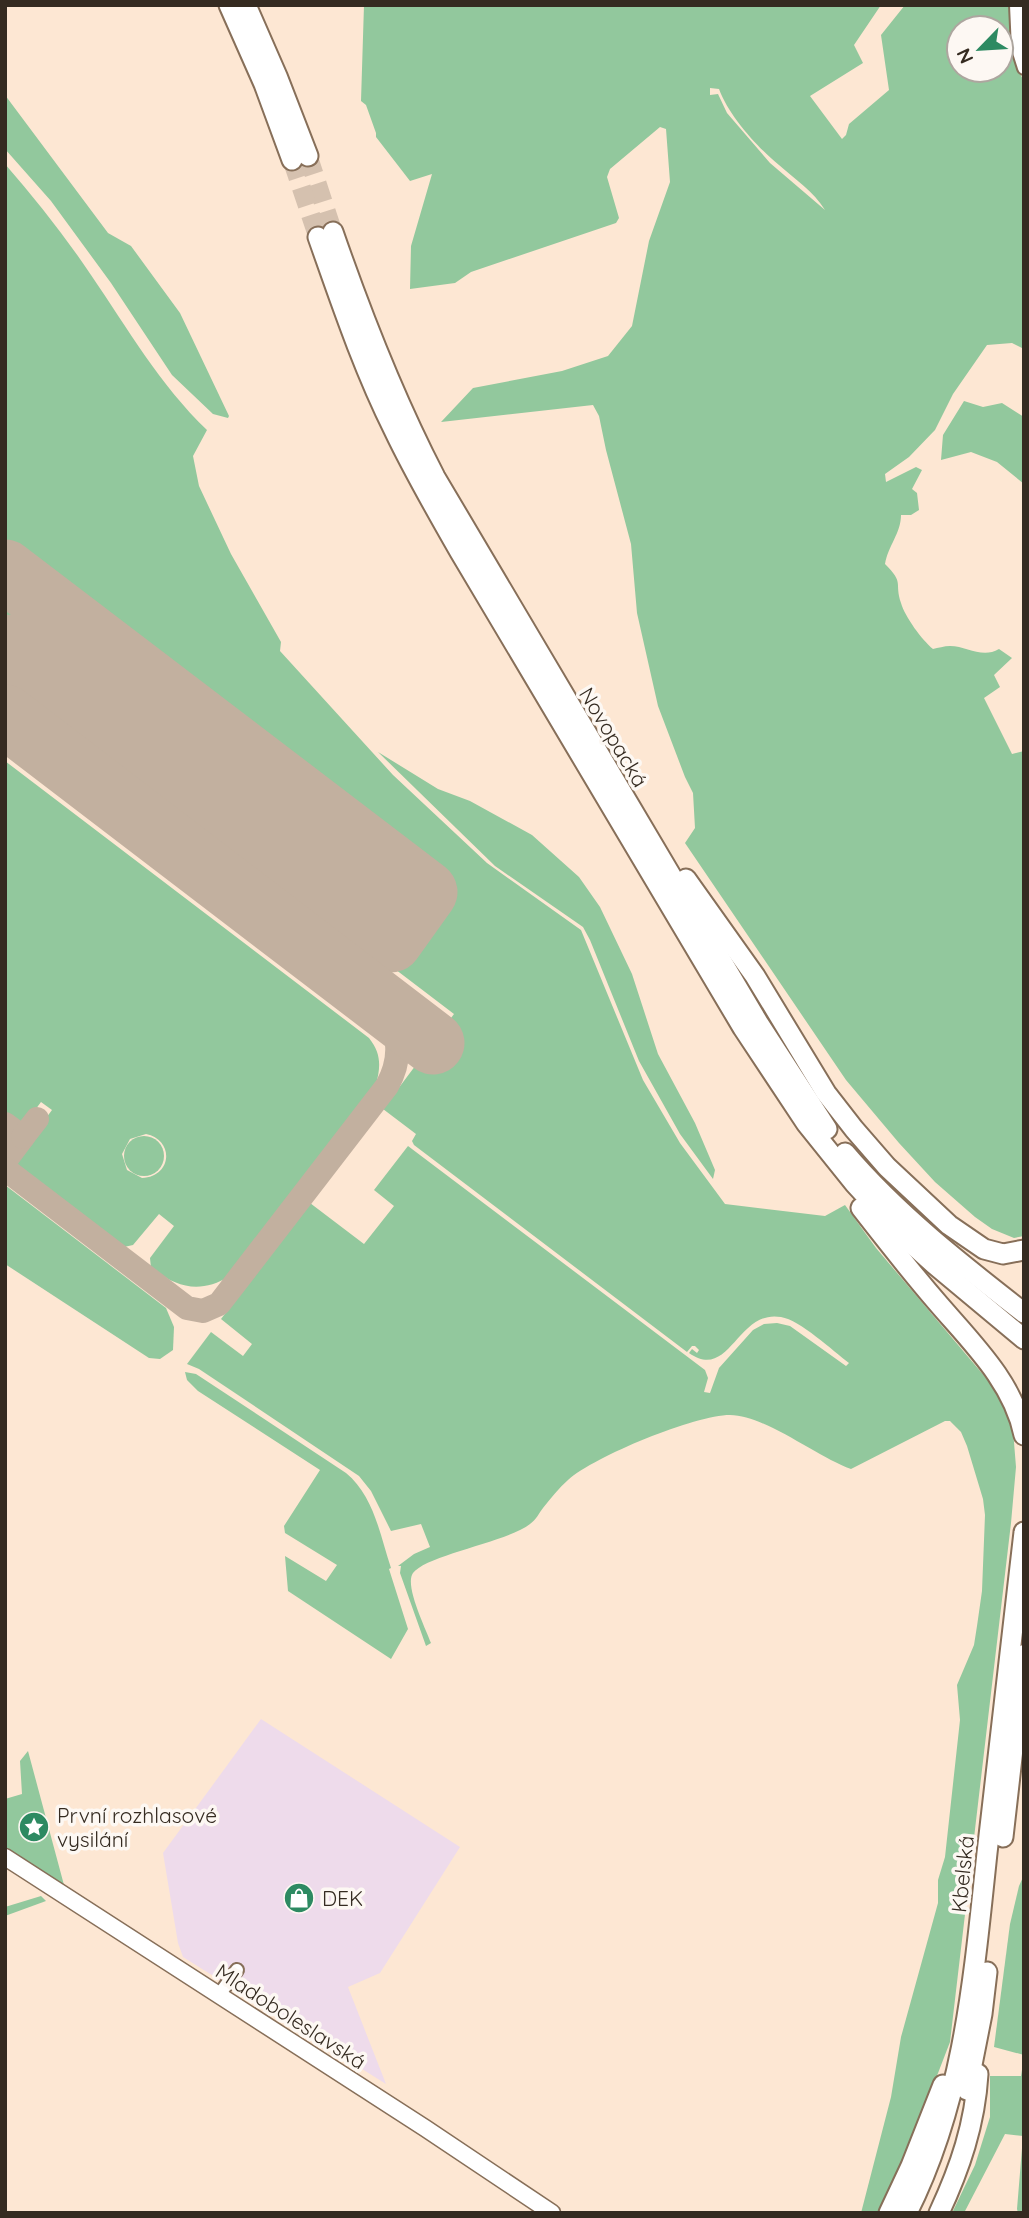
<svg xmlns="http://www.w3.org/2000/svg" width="1029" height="2218" font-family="Quicksand,sans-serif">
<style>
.commercial{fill:#eedbeb}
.green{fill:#92c89d;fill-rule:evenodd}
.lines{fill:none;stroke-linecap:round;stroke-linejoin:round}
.taxiway{stroke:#c2b09f;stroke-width:24}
.runway{stroke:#c2b09f;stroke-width:63}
.highway-tunnel{stroke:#d5c1af;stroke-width:19;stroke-dasharray:19 10;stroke-linecap:butt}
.minor-casing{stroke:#876f59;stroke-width:16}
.major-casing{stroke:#876f59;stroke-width:19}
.highway-casing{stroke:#876f59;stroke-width:23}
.minor{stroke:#fff;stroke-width:12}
.major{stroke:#fff;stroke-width:16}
.highway{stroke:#fff;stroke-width:19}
.labels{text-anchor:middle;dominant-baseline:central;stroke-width:7;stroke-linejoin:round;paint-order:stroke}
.street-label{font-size:21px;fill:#352b21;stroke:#fdf8f3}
.poi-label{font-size:21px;fill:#352b21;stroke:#fdf8f3;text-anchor:start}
</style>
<rect width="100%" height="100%" fill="#fde7d3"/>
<path class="commercial" d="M261,1719L460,1847L380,1973L348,1987L386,2084L183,1957L178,1943L163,1853Z"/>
<g class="green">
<path d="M364,5H881L854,45L863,63L810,96L842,139L846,135L849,124L889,90L881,35L905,5H1015L1012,50L1014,60L1024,82V349L1012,343L987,345L953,394L935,430L909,457L885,474L886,482L916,467L922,470L912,489L917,493L919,510L911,515H901C901,533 888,546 885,564C905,584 894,582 901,603C905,617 922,640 933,649C938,648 944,646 950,646C967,646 982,659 999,649L1012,658L994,675L1000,687L984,698L1012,754L1024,751V1236L1014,1238L992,1229L975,1217L935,1182L899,1143L846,1080L685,843L695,828L693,793L685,777L658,706L637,613L631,544L606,450L599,416L593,405L441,422L473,388L562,371L608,356L632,326L649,241L670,182L666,129L660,127L610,169L607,177L619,218L616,223L471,272L455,283L410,289L411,246L432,174L410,181L376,137V133L366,105L361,101ZM959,28H1001V70H959ZM710,88L719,89C729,116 757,147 779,165C795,179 814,192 825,210L770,163L727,113L718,94L710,95Z"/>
<path d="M5,95L108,233L131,246L180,313L229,416L228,418L213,414L172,375L111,283L51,201L5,149Z"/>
<path d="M5,164C36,200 65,236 91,275C128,329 160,385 207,430L193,456L199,486L231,554L281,642L280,651L393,775L487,863L581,930L643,1080L680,1143L725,1204L825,1216L845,1205L876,1248L997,1391L1013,1430L1016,1467L1011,1523L950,2042L898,2177L880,2213H861L891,2097L901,2037L938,1903V1880L945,1857L960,1720L957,1685L974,1645L977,1626L982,1591L985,1515L983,1499L967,1446L961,1432L950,1421H945L851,1469C817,1457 765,1415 730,1415C695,1415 595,1456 568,1480C559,1488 551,1498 543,1508C539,1513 536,1520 530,1524C507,1542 426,1555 413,1573C404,1585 426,1629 431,1643L426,1646L400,1573L401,1566H398L414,1554L430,1547L421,1524L391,1531L371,1491L359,1476L199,1369L187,1364L211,1332L243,1356L252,1344L221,1319L310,1203L364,1244L394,1206L374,1190L408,1146L705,1370L708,1378L704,1392L710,1393L719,1368L753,1330L764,1324L777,1323L790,1326L846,1366L849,1363C833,1351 800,1320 781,1317C737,1309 730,1382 689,1353L692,1349L697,1353L699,1350L695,1346H692L687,1352L414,1145L412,1141L416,1134L383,1109L454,1014L5,672Z"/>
<path d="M964,401L983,407L1002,403L1024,417V484L997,462L971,452L941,460L943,435Z"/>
<path d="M378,752L438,789L470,801L532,835L579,877L600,907L632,974L658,1054L695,1123L715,1170L713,1179L680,1134L639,1061L590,940L583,927L495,866Z"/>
<path d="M5,761L369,1038C381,1053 381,1066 376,1084L230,1276C200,1294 178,1288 151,1268L150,1258L174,1226L159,1214L133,1245L124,1247L11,1160L40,1121L43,1122L52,1110L41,1102L32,1114L34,1116L22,1132L15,1124L13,1125L5,1119ZM146,1134C175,1140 172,1177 142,1178L127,1170L122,1154L130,1139Z"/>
<circle cx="144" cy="1156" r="20"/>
<path d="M5,1185L166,1308L174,1327L173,1350L160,1359L149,1358L5,1264Z"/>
<path d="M185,1372L196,1374L346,1473C374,1496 380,1535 391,1568L389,1569L408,1629L391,1659L288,1591L285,1556L326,1581L337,1565L285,1533L284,1526L320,1470L198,1391L187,1380Z"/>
<path d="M28,1751L64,1885L5,1847V1799L22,1794L20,1761Z"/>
<path d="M1024,1875V2055L994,2047L1010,1924L1019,1886Z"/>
<path d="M41,1896L46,1901L5,1916V1907Z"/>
<path d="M1024,2057V2213H1018L1017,2209L1023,2136L1005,2134L964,2213H952L975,2165L990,2117V2076H1021Z"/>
</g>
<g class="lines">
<g class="taxiway">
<path d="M5,1124L23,1137L5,1161"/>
<path d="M23,1137L37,1119"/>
<path d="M5,1169L187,1308L203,1311L219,1304L387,1086C403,1057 400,1030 380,1004L307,948"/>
</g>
<g class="runway">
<path d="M5,571L426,892L391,941L5,646"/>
<path d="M5,716L433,1043"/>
</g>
<g class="highway-tunnel">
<path d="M308,156L333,232"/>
<path d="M292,160L318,237"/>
</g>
<g class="minor-casing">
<g id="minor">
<path d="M1016,5L1018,49L1024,68"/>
<path d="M219,1995L237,1970"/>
</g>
</g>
<g class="major-casing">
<g id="major">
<path d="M1020,1690L1024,1653"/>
<path d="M5,1857L425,2128L552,2213"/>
</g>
</g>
<g class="highway-casing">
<g id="highway">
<path d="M229,5L264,84L292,160"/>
<path d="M246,5L277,76L308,156"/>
<path d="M333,232C362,316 394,398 435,477L759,1024L827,1129"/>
<path d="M318,237C341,302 363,368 394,430C414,472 437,512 460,552L743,1028L806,1123L855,1184L903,1236L934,1264L1024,1339"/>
<path d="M686,879L755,976L826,1093L854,1129L887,1167L949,1225L984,1249L1003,1254L1024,1250"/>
<path d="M845,1153C897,1214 961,1264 1024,1313"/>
<path d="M861,1208C886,1240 910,1271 936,1301C970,1341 1013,1381 1024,1435"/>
<path d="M1003,1837L1019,1696L1024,1679"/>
<path d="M967,2090L982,2014L987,1972"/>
<path d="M889,2213L911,2166L943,2085"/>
<path d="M907,2213C964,2100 974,1976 987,1853C1000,1746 1012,1639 1024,1532"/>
<path d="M939,2213C960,2168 975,2124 978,2074"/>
</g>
</g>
<use href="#minor" class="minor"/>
<use href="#major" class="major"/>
<use href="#highway" class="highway"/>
</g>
<defs>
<g id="sight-disc" transform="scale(1.575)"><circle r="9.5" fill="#2d8a62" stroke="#fdf8f3"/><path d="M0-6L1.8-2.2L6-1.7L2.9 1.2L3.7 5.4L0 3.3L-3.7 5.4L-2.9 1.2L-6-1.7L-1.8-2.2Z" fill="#fff"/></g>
<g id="shop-disc" transform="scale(1.575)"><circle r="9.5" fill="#2d8a62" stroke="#fdf8f3"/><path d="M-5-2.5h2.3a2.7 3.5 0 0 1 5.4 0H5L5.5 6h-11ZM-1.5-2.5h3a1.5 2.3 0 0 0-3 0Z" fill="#fff"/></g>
</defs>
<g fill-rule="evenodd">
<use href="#sight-disc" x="34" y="1827"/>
<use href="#shop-disc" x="299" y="1898"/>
</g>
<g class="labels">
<g class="street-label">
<text transform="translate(614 737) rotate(59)">Novopacká</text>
<text transform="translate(962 1874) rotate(-84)">Kbelská</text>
<text transform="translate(291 2016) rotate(33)">Mladoboleslavská</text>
</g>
<g class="poi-label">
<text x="57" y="1815">První rozhlasové<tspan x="57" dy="24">vysilání</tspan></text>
<text x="322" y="1898">DEK</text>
</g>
</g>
<rect width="1029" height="2218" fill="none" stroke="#352b21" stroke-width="14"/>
<g transform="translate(980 49) rotate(245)"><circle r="33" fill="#fdf8f3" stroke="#ada69f" stroke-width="2"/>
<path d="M0-5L12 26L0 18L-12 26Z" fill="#2d8a62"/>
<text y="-10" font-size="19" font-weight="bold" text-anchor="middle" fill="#352b21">N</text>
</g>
</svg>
